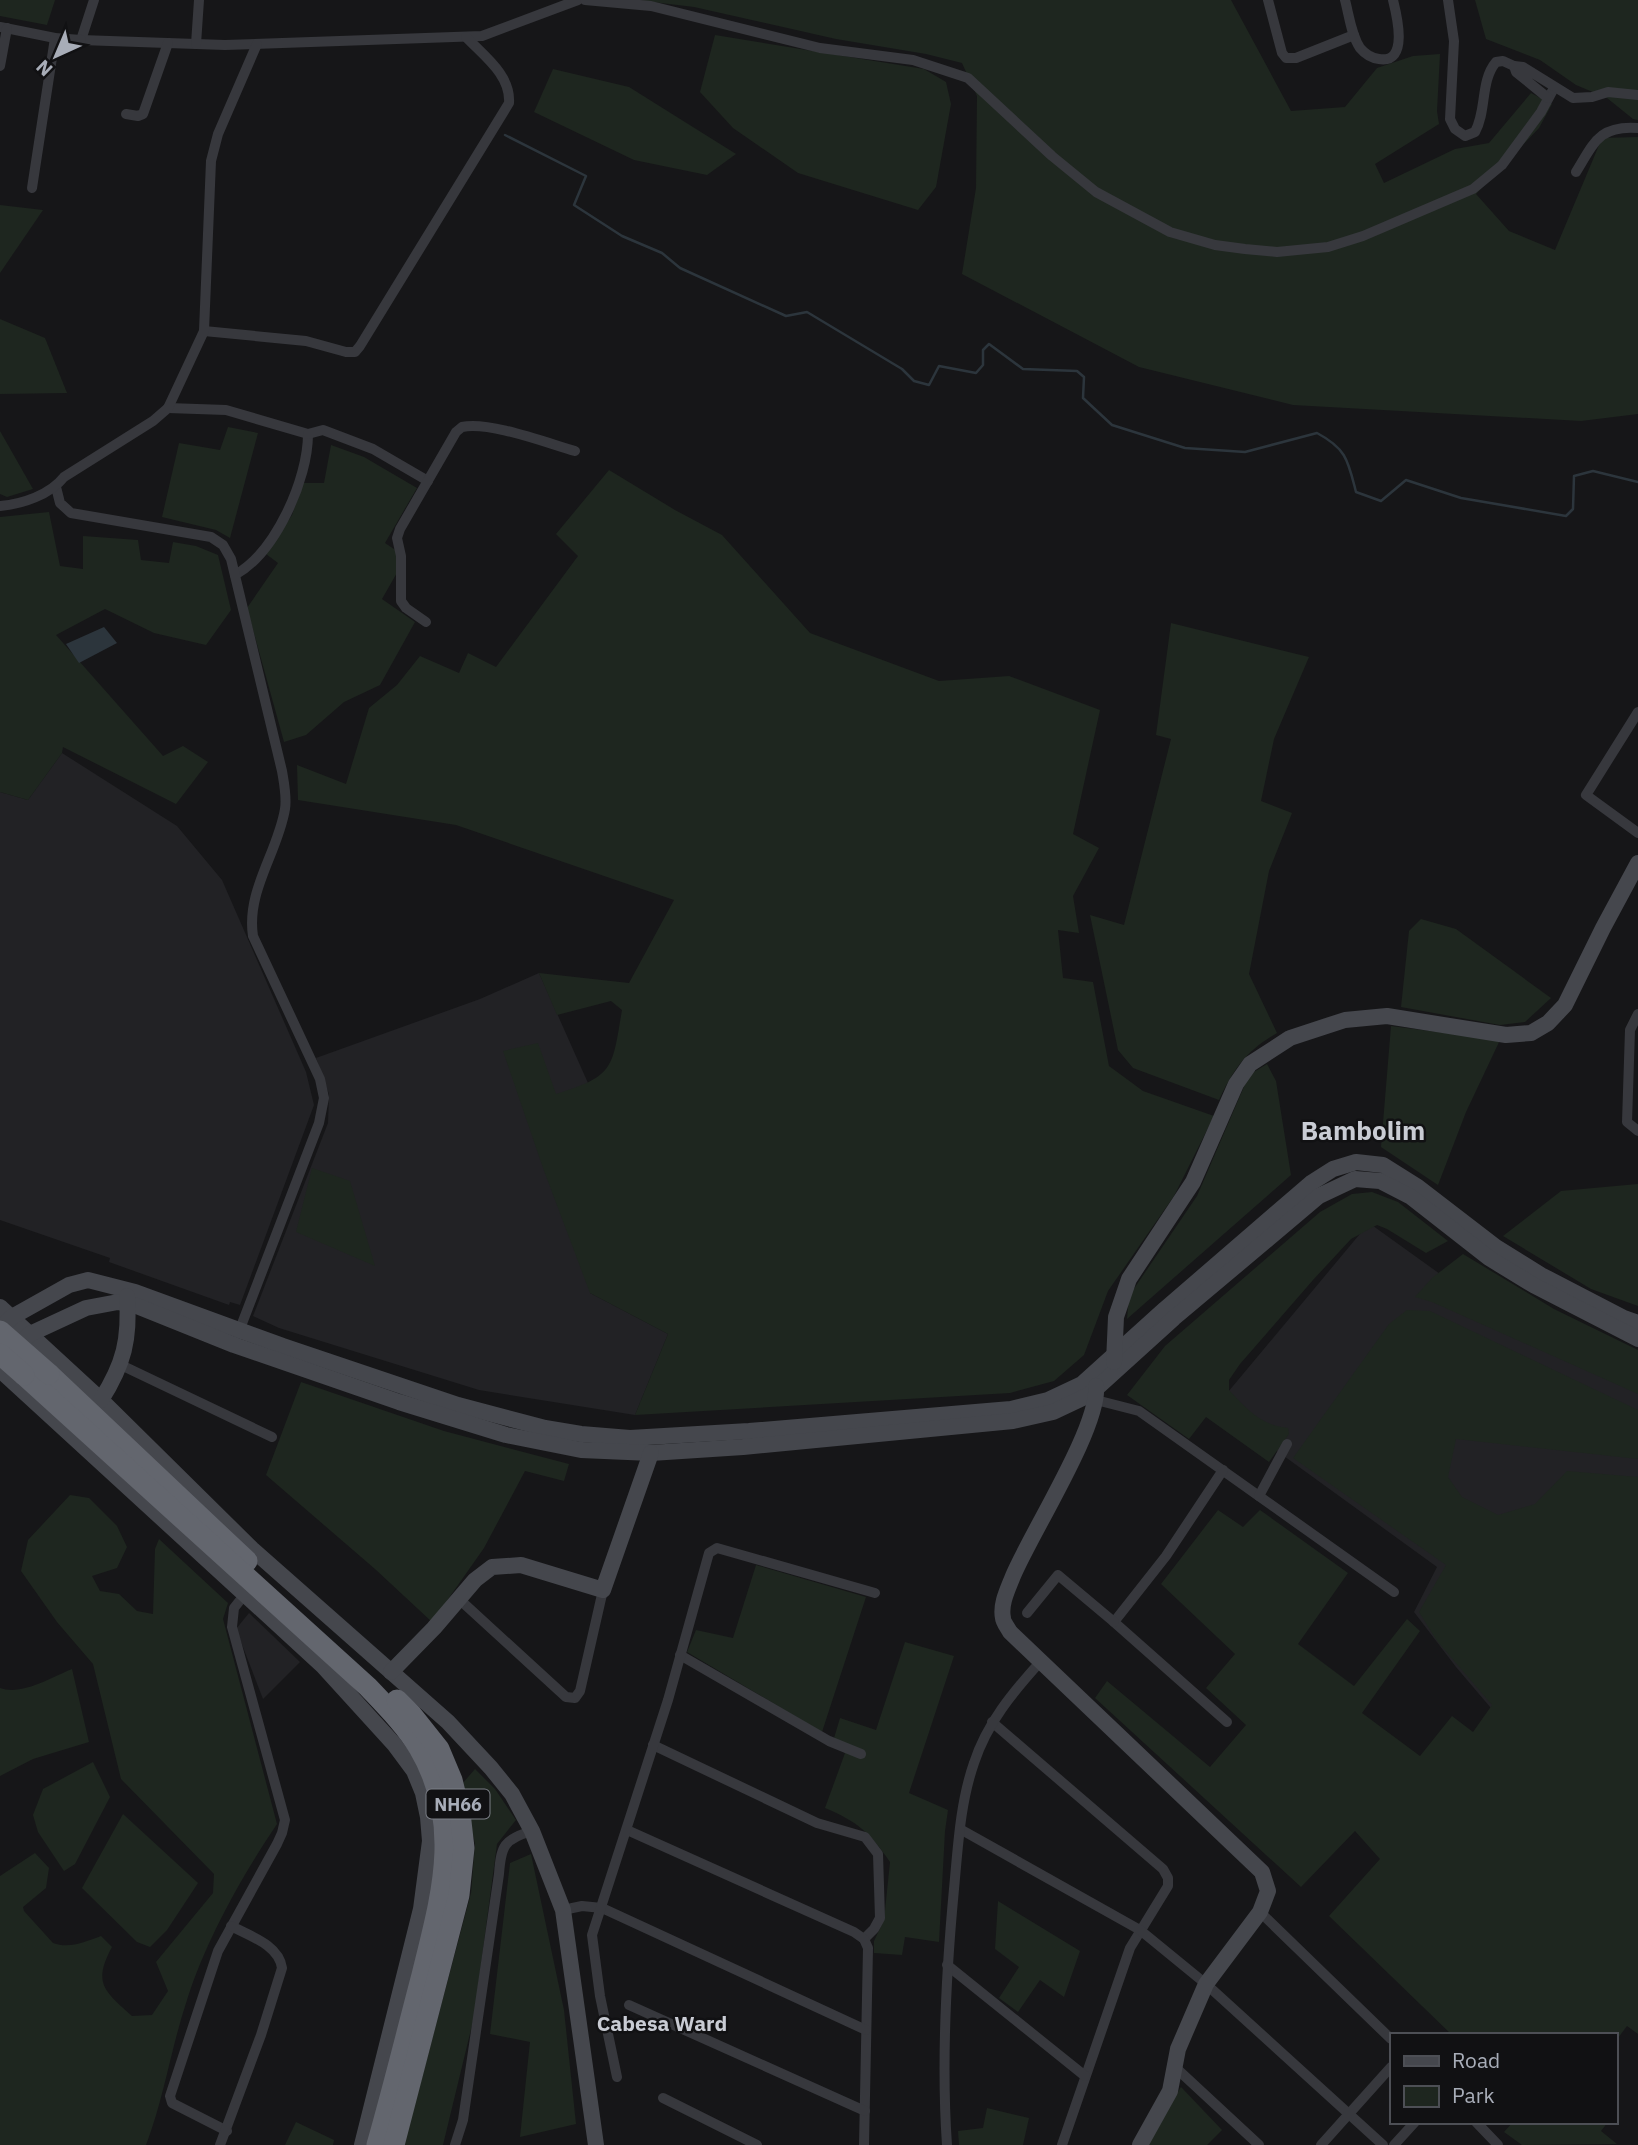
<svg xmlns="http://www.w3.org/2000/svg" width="1638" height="2145" font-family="'IBM Plex Sans',sans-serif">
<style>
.built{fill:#222225}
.green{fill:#1e261f}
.water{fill:#2c353c}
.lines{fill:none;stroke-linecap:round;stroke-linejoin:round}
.stream{stroke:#2c353c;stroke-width:2.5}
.street{stroke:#37383d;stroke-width:10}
.secondary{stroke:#45474d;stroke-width:16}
.highway{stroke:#63666e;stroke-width:21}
.highway-bridge{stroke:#63666e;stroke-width:21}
.labels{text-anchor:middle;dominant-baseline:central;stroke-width:5;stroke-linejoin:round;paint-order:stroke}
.shield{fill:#111113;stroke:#7b7e86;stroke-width:2}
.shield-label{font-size:18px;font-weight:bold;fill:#a8adb8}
.neighbourhood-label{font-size:21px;font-weight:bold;fill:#c9ccd4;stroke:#111113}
.district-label{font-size:26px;font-weight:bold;fill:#c9ccd4;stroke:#111113}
</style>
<rect width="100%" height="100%" fill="#161618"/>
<g class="built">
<path d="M62,753L177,826L222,880L306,1072L314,1105L240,1305L230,1302L229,1305L109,1262L110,1258L0,1220V792L28,800Z"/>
<path d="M539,973L596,1101L590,1293L668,1334L635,1415L479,1390L279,1328L253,1316L328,1123L329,1094L316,1058L480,999Z"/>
<path d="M1369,1223L1447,1279L1638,1371V1881L1456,1667L1414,1612L1437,1567L1277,1451L1223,1398Z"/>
<path d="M249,1613L300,1662L263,1699L236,1629Z"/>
</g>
<g class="green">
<path d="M0,0H55L47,25L0,16Z"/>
<path d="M636,0H1231L1291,111L1345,107L1377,68L1413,56L1440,54L1437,111L1439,124L1375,164L1384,183L1455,149L1489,143L1531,93L1552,104L1539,128L1476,194L1509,231L1555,250L1602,138L1638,137V414L1581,421L1293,405L1139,367L962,274L976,188L977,96L962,63L926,54L836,39L694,7Z"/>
<path d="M1475,0H1638V120L1633,119L1607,98L1576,85L1540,60L1486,39Z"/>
<path d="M715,35L924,69L946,82L951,104L936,187L918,210L798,173L733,128L700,92Z"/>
<path d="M553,69L629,87L736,154L707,175L634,160L534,112Z"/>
<path d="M0,205L43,210L0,273Z"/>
<path d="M0,319L45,338L67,393L0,394Z"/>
<path d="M228,427L258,433L230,538L216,530L162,517L179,443L220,450Z"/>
<path d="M0,431L33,489L7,497L0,494Z"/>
<path d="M331,445L364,457L417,488L385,543L406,557L382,599L415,622L380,685L344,702L306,735L284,742L247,608L278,563L266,554L292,515L303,483H324Z"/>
<path d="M609,470L675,510L722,535L810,633L939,681L1009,676L1100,710L1073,834L1099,848L1073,896L1079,933L1058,930L1063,978L1093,982L1109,1066L1143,1091L1214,1116L1174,1196L1108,1291L1084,1355L1054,1381L1010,1393L635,1415L668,1334L590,1293L543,1168L503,1051L538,1043L556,1094C615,1076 612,1068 622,1010L611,1001L557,1015L539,973L629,983L674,900L456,825L298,800L297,765L346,784L369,708L397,685L420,656L459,673L468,653L496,667L578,556L556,534Z"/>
<path d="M49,512L60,566L83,569V536L138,540L141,560L169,563L173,542L196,546L218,555L231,610L206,645L154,633L105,609L56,635L163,756L183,746L208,762L176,804L63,747L62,753L28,800L0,792V517Z"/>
<path d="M1171,623L1309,657L1274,739L1261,801L1292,813L1269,871L1249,974L1277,1033C1246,1051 1234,1068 1219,1100L1133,1068L1118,1050L1090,915L1124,925L1171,739L1156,735Z"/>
<path d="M1421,919L1456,929L1551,998L1525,1022L1500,1025L1401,1007L1409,931Z"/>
<path d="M1391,1026L1500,1040L1466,1112L1438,1185L1381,1147Z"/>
<path d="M1267,1064L1276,1081L1291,1175L1127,1319L1129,1296L1197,1196L1249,1075Z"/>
<path d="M312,1168L350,1181L375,1266L296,1232Z"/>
<path d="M1638,1184V1306L1591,1289L1503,1236L1561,1191Z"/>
<path d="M1372,1192L1398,1202L1448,1241L1426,1253L1387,1229L1377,1225L1351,1239L1313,1280L1240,1364L1229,1380V1390C1246,1408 1261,1426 1288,1428L1289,1434L1269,1462L1206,1417L1189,1439L1127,1395L1165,1346L1320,1212L1352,1194Z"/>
<path d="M1463,1254L1554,1309L1638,1350V1394L1432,1302L1415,1297L1432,1278Z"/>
<path d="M1407,1310L1430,1311L1638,1410V1459L1456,1439L1448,1477L1462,1497L1498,1515L1535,1504L1567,1471L1638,1477V2034L1627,2026L1615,2042V2035H1452L1329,1916L1380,1859L1355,1831L1301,1887L1095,1698L1107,1681L1210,1767L1246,1725L1206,1688L1235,1654L1161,1584L1218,1510L1243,1527L1260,1510L1348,1573L1298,1644L1354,1686L1407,1619L1420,1631L1362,1713L1420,1756L1452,1716L1473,1732L1492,1705L1437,1641L1419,1612L1446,1565L1293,1458L1389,1324Z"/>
<path d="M301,1382L444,1431L569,1464L564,1481L525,1471L484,1548L432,1622L375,1569L266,1475Z"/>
<path d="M70,1495L89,1498L117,1526L127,1547L117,1568L92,1576L100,1591L119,1594L137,1611L153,1614L155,1549L159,1539L228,1603L223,1619L277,1824C242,1876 206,1940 187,2000C171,2048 164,2098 146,2145H0V1876L35,1853L49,1868L46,1888L23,1907L24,1911L53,1943C69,1949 85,1942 101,1936L112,1947C92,1984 105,1991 132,2016L152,2015L168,1991L156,1962L213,1893L214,1874L121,1779L93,1664L57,1622L21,1571L28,1540Z"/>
<path d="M756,1565L866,1597L822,1732L687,1652L696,1630L733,1638Z"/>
<path d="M905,1642L954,1656L909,1793L948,1810L945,1831L939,1942L905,1937L902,1955L874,1953V1941L884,1920L890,1862C869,1832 858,1822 825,1808L845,1753L832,1745L840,1718L876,1730Z"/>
<path d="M72,1669L89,1742L33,1759L0,1776V1688C22,1696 52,1677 72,1669Z"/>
<path d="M93,1762L110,1797L75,1864L64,1871L38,1832L33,1815L43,1789Z"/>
<path d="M475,1769L495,1789L516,1820L497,1844L474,2017L443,2145H404L471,1893L475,1844L462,1784Z"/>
<path d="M123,1814L198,1883L167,1930L150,1947L137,1942L82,1888Z"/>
<path d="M531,1854L564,2010L576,2124L520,2137L530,2042L490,2034L510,1863Z"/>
<path d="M998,1901L1080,1951L1064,1997L1040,1980L1018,2012L999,1998L1019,1967L995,1949Z"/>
<path d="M1181,2087L1222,2130L1207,2145H1145Z"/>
<path d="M987,2108L1029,2118L1023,2145H959L958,2131L983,2128Z"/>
<path d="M296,2122L334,2140L333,2145H285Z"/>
<path d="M1513,2122H1608L1601,2131L1617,2144L1522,2145L1504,2132Z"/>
</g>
<path class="water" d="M104,627L117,643L79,663L66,644Z"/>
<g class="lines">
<path class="stream" d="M505,135L586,176L574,205L622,236L662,253L680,268L786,316L807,312L902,369L914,381L929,385L939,366L976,373L983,365V350L989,344L1023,369L1077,371L1084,377L1083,398L1112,425L1185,448L1245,452L1317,433C1347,449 1348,461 1356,492L1381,501L1406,480L1461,498L1566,516L1573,509L1574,476L1593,471L1638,482"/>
<g class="street">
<path d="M94,0L81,40L225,45L482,36L578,0"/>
<path d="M585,0L651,6L820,48L913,60L968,78L1052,156L1096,192L1170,232L1215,245L1245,249L1277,252L1328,247L1363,236L1473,189L1502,165L1541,112L1554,88"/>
<path d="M1268,0L1282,53L1286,58H1296L1354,35"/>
<path d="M1345,0C1349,15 1351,34 1360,48C1365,54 1371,58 1379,59C1409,64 1397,16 1393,0"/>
<path d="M1448,0L1454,41L1450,119L1455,129L1465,136L1475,132C1487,110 1480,81 1496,62L1503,61L1514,66"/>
<path d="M0,27L55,38L81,40"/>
<path d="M196,44L199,0"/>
<path d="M0,66L7,28"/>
<path d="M1548,98L1516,72L1514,66L1523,67L1573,98L1592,97L1608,92L1638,95"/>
<path d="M126,114L138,116L143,114L168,43"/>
<path d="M1576,172C1594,143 1599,125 1638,128"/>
<path d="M32,188L55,38"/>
<path d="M204,331L306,341L346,352H355L360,346L509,103C511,75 484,56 466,37"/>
<path d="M168,408L226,410L308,434C308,479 276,552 235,575"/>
<path d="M308,434L323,430L373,449L428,481"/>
<path d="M56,487L60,503L71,513L211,537L223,545L231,559L282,771C284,783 287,797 285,809C278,852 246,891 253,936L320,1079L324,1098L319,1123L238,1334"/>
<path d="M0,506C22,504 50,495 64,477L153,421L168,408L204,331L211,161L218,134L257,44"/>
<path d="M426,622L406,608L401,601V556L397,538L400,529L456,432L462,427C489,421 547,443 575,451"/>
<path d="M1638,712L1586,795L1638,833"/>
<path d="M1638,1014L1630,1030L1627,1122L1638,1131"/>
<path d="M121,1365L272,1437"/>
<path d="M1096,1400L1139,1411L1394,1592"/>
<path d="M1223,1470L1166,1556L1114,1622L1227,1722"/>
<path d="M1259,1496L1287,1444"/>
<path d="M459,1599L566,1697L575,1698L580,1691L603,1590"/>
<path d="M1027,1613L1058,1575L1114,1622"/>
<path d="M680,1655L829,1741L861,1754"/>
<path d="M992,1722L1163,1869L1168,1878V1886L1130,1948L1062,2145"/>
<path d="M653,1745L817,1823L865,1837L878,1854L880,1918L874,1929L864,1939"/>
<path d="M960,1829L1140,1930L1206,1984L1383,2145"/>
<path d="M627,1830L854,1932L864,1939L868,1948L864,2145"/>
<path d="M563,1910L582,1906L602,1908L866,2030"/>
<path d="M1260,1912L1391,2039"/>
<path d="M947,1965L1085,2076"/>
<path d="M629,2005L865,2111"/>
<path d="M1176,2068L1259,2145"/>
<path d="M617,2077L600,1996L592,1935L668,1700L709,1553L717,1548L875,1593"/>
<path d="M663,2098L757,2145"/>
<path d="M1476,2122L1498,2145"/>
<path d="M227,2131L172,2103L170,2096L218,1951L277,1844L282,1833L285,1820L232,1627L234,1608L245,1594"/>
<path d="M220,2145L261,2035L282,1968C279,1945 250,1936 231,1926"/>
<path d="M455,2145L463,2120L499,1874C501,1846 504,1839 532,1831"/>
<path d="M947,2145C941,2060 946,1974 954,1889C958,1847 960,1803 974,1763C987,1723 1013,1692 1041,1661"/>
<path d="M1321,2145L1391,2067"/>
<path d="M1394,2145L1415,2122"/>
</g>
<g class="secondary">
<path d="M0,1307L101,1400L252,1549L448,1722L491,1768L512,1794L532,1831L563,1910L596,2145"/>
<path d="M0,1328L12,1317L69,1285L88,1280L135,1292L283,1346L458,1405L545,1428L581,1434L630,1438L749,1431L1011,1409L1048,1400L1082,1384L1165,1309L1311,1183L1333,1169L1356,1162L1383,1165L1418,1187L1496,1247L1541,1275L1624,1318L1638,1323"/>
<path d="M10,1354L30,1334L86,1308L118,1302L137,1306L234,1345L399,1402L506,1435L581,1450L651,1453L743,1447L1013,1421L1053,1412L1089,1395L1174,1318L1319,1196L1355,1179L1380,1181L1411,1197L1489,1258L1535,1286L1638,1339"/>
<path d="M1114,1362L1116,1317L1129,1279L1193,1182L1236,1084L1250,1064L1290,1038L1345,1020L1387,1016L1506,1035L1531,1033L1548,1023L1565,1005L1603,928L1638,863"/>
<path d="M0,1370L323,1666L394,1744L414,1771L423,1793L428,1817L430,1841L421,1909L362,2145"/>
<path d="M1096,1386C1100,1426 1031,1533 1013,1576C1008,1589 1000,1604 1003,1618C1003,1622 1008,1628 1010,1632L1262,1872L1268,1891L1260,1912L1206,1984L1178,2049L1170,2091L1140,2145"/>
<path d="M101,1400C124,1364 130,1339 127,1296"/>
<path d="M391,1672L434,1628L475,1580L492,1567L521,1565L603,1590L651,1453"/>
</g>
<g class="highway">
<path d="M49,1374L247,1561"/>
<path d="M24,1375L368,1687C386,1706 406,1726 419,1748C464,1824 441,1897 422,1975C407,2032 393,2089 377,2145"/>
<path d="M394,2145L459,1895L464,1848L460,1813L452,1780L439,1749L412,1715L397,1700"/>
</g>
<g class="highway-bridge">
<path d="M0,1331L49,1374"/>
<path d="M0,1354L24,1375"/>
</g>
</g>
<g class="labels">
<rect class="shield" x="426.5" y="1789.5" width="63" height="29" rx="5"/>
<g class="shield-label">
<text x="458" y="1804">NH66</text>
</g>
<g class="neighbourhood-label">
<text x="662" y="2023">Cabesa Ward</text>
</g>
<g class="district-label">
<text x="1363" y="1130">Bambolim</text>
</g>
</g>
<rect x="1390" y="2033" width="228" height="91" fill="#111113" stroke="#4d4f55" stroke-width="2"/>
<rect x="1404" y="2056" width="35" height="10" fill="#45474d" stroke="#4d4f55" stroke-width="2"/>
<text x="1452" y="2068" font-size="21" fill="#a8adb8">Road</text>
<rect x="1404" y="2086" width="35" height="21" fill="#1e261f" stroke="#4d4f55" stroke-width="2"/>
<text x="1452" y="2103" font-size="21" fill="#a8adb8">Park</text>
<g transform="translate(56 56) rotate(224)" stroke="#111113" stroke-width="5" paint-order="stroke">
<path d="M0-5L12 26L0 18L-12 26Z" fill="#a8adb8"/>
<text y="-10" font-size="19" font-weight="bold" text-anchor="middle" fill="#a8adb8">N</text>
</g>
</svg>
